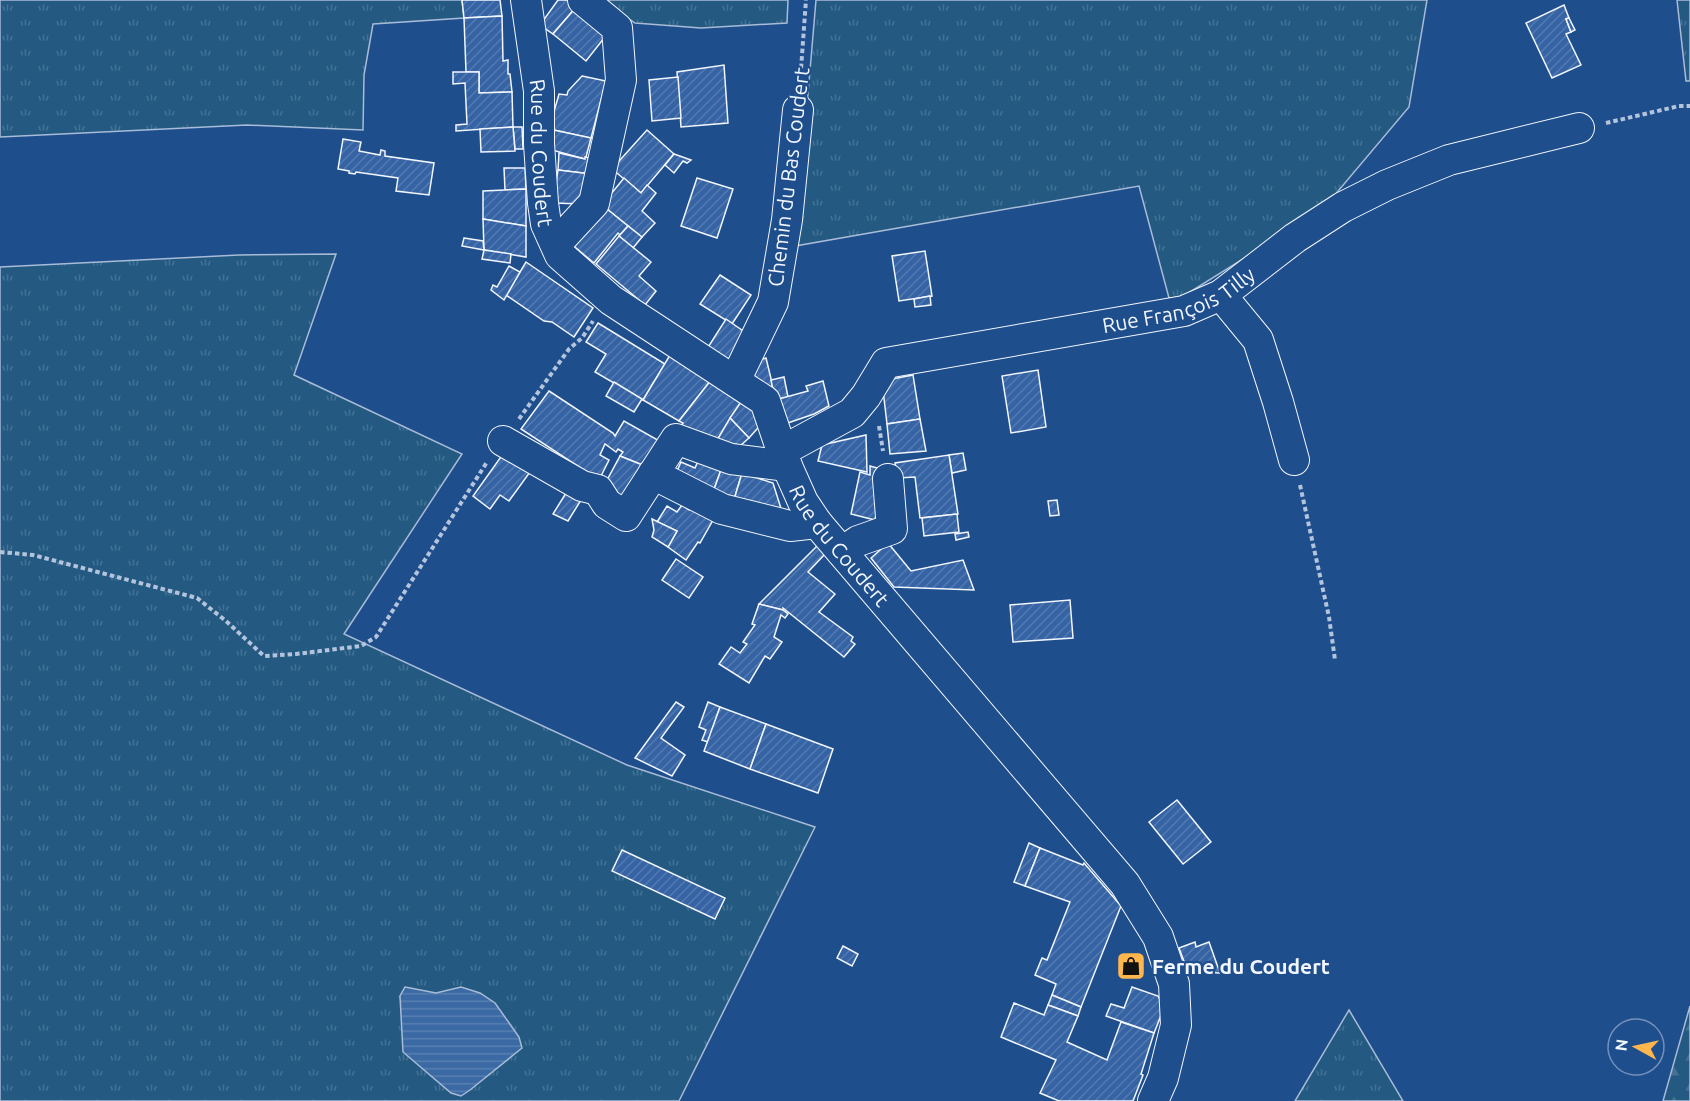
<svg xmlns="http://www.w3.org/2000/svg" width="1690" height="1101" font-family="Ubuntu,sans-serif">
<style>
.grass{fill:url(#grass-tufts);stroke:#a8bbd7;stroke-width:1.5}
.forest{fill:url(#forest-firs);stroke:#a8bbd7;stroke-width:1.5}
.water{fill:url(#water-rules);stroke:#a8bbd7;stroke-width:1.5}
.building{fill:url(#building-hatch);stroke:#f2f6ff;stroke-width:1.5}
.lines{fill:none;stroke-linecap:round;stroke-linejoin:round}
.minor-casing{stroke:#f2f6ff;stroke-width:32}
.path{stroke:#b3c4dc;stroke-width:4;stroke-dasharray:4.5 3;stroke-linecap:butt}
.minor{stroke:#1f4e8c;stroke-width:30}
.labels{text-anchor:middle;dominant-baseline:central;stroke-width:4.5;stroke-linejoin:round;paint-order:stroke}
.street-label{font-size:21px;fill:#f2f6ff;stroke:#1f4e8c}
.poi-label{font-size:21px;font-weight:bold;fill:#f2f6ff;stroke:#1f4e8c;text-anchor:start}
</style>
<defs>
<pattern id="grass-tufts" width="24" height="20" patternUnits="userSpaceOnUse" patternTransform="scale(1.5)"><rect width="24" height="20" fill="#245a82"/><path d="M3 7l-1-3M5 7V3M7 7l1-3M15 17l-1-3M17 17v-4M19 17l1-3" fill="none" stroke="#447295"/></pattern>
<pattern id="forest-firs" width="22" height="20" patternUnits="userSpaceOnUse" patternTransform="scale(1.5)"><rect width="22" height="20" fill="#245a82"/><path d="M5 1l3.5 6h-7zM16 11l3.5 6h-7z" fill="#447295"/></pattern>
<pattern id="water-rules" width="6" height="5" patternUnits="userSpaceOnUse" patternTransform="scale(1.5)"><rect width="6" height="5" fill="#3b69a3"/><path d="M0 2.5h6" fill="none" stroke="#587fb1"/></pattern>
<pattern id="building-hatch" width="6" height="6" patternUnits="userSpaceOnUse" patternTransform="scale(1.5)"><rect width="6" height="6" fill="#3563a3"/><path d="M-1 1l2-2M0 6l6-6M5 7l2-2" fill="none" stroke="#537ab1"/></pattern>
</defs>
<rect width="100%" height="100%" fill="#1f4e8c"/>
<g class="grass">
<path d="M0,0H462L464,18L373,24L364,75L363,130L247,125L0,137Z"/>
<path d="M602,0H788L787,23L701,28L635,23Z"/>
<path d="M816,0H1427L1409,107L1323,209L1182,297L1169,298L1139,186L795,246Z"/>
<path d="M1677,0H1690V81H1686Z"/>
<path d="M336,254L294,375L462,454L344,634L627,765L815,827L679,1101H0V267L239,255Z"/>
<path d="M1349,1010L1403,1101H1295Z"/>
</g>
<path class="forest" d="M1690,1006V1101H1663Z"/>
<path class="water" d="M405,987L436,993L461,987L480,993L495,1003L519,1037L522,1048L470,1090L461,1096L451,1093L403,1052L400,996Z"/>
<g class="building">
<path d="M462,0H500L502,16L464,18Z"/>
<path d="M558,0H569L577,6L553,34L540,25Z"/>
<path d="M1564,5L1569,18L1566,19L1571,32L1566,34L1581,65L1552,78L1526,23Z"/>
<path d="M577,6L608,33L586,61L553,34Z"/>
<path d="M502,16L503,61L508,60V74H510L512,92L479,93V72H466L464,18Z"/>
<path d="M1569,18L1575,30L1571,32L1566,19Z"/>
<path d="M724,65L728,123L681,127L677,72Z"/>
<path d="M453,72H479V93L512,92L513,127L456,131V125L467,124L465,83L453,84Z"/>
<path d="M582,76L606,81L591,138L549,129L559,94L567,95L568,91Z"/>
<path d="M678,77L681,118L652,121L649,80Z"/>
<path d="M513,127H522L523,149H515Z"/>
<path d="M513,127L515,151L481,152L480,129Z"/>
<path d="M549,129L591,138L586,157L585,159L552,150Z"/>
<path d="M647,130L674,154L641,193L612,169Z"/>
<path d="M343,139L361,142L359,151L380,155L381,150L385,151V156L434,163L429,195L396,191L398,178L356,172L355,174L349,173V171L338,169Z"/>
<path d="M559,153L585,159V157L594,159L591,174L558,170Z"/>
<path d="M674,154L691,160L687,163L683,161L674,173L665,165Z"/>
<path d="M504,168H525L526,189L505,190Z"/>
<path d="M558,170L591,174L581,204L555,203V191Z"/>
<path d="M624,178L641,193L647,185L656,193L642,211L655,223L642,237L602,205Z"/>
<path d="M697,178L733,189L717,238L681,226Z"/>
<path d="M526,189V226L483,219V191Z"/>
<path d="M602,205L628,226L620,235L618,233L594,263L570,243Z"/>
<path d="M483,219L526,226V257L484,250Z"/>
<path d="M628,226L642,237L633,248L619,236Z"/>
<path d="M619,236L651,262L639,276L656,291L645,305L596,264Z"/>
<path d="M464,238L483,241L484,250L462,246Z"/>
<path d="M484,250L511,254L510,263L482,259Z"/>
<path d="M925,251L932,296L899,301L892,256Z"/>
<path d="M526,262L593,308L574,337L552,322L544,321L506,295Z"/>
<path d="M509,266L520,272L504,300L491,290L493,285L497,287Z"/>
<path d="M720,275L751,295L732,324L700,304Z"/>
<path d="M930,296L931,305L915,307L914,299Z"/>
<path d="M726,319L746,333L729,366L705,352Z"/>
<path d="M598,323L665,364L643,400L595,372L606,354L586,342Z"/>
<path d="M670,355L711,380L679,421L643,400Z"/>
<path d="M766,358L774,391L754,383L753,362Z"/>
<path d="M1038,370L1046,427L1011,433L1002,376Z"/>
<path d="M913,375L920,419L887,424L882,381Z"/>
<path d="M784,377L788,397L775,400L771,380Z"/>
<path d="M711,380L743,399L716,442L681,426L683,423L679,421Z"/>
<path d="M823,381L829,406L814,414L782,425L775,400L808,391L806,386Z"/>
<path d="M614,382L642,399L634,412L606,396Z"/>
<path d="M549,391L613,433L615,436L624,421L663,443L650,468L620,456L623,452L618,449L616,452L605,444L600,455L609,460L599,480L521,429Z"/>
<path d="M743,399L764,421L749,438L730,418Z"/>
<path d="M730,418L749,438L741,445L716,442Z"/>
<path d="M920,419L926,451L890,454L887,424Z"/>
<path d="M866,435L867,472L818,461L822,445Z"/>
<path d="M963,453L966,470L952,473L949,455Z"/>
<path d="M503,454L530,472L509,501L500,495L490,509L473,496Z"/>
<path d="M949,455L958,514L920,518L915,477L898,478L895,463Z"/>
<path d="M620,456L650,468L626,509L605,484Z"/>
<path d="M699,459L722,467L712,495L673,480L681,462L695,468Z"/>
<path d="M870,466L881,469L882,479L875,520L851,514L860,472L870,475Z"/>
<path d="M722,467L742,473L733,503L712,495Z"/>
<path d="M742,473L773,483L784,518L733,503Z"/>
<path d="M566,493L581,500L568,521L553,514Z"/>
<path d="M694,500L717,513L700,543L698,542L686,560L668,547L677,531L657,522L667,506L677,512L682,505L689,510Z"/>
<path d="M1057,500L1059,515L1050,516L1048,501Z"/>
<path d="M957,514L959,532L924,536L922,518Z"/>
<path d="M652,519L677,531L668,547L652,537L654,530Z"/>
<path d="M968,532L969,537L956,540L955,534Z"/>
<path d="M888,543L911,571L963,560L974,590L894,587L871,558Z"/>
<path d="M817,546L825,554L808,572L835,594L819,612L853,637L851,641L855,644L844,657L783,608V610L759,604Z"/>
<path d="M676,559L703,577L689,598L662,580Z"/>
<path d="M1070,600L1073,638L1013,642L1010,605Z"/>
<path d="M759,604L783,610L788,614L785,618L781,615L774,637L782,642L770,659L765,656L749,683L719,664L731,647L740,653L747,644L743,642L755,625L752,624Z"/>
<path d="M676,702L684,707L661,738L685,755L672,776L635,758Z"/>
<path d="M708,702L720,707L708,742L702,740L706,730L699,727Z"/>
<path d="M720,707L766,724L750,769L704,751Z"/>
<path d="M766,724L833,749L818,793L750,769Z"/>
<path d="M1177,800L1211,842L1183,864L1149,822Z"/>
<path d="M1029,843L1040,848L1025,886L1014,882Z"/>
<path d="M1040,848L1083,865L1084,863L1121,906L1081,1007L1052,995L1056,984L1035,975L1042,958L1047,960L1070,902L1025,886Z"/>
<path d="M622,850L725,898L715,919L612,871Z"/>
<path d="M1195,942L1196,947L1209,942L1220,973L1188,972L1179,948Z"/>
<path d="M843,946L858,954L852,966L837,958Z"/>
<path d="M1132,987L1158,996L1164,1008L1154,1033L1106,1016L1111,1004L1124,1008Z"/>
<path d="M1052,995L1081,1007L1078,1016L1048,1005Z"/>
<path d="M1014,1003L1044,1015L1048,1005L1078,1016L1067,1042L1107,1060L1121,1022L1154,1033L1141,1074L1143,1075L1133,1101H1059L1040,1093L1056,1060L1001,1037Z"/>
</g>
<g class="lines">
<g class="minor-casing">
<g id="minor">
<path id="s1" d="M526,0L539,91V144L543,203L546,224L560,255L611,300L765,401L787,466L803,502L817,523L1125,884L1158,937L1174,984L1176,1025L1163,1078L1153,1101"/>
<path d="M556,244L594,203L621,80L617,28L583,0"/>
<path d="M1221,295L1258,340L1278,402L1294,460"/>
<path d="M735,381L773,302L787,220L798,110"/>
<path d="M503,441L582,486L598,490L607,504L626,516L676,439L731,459L787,466"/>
<path id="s2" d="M782,451L852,413L866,396L886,363L1184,311L1221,295L1295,238L1343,207L1387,185L1449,160L1579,128"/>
<path d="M653,474L722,509L790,526L817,523"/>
<path d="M842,552L858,541L892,529L888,479"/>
</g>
</g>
<g class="path">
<path d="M800,83L806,0"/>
<path d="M1606,123L1679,106H1690"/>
<path d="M519,419L569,349L582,338L593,321"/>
<path d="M879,426L883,451"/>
<path d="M1300,485L1329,617L1335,660"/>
<path d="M0,552L33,555L197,598L226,621L264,656L296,654L361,646L376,637L487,462"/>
</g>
<use href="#minor" class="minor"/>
</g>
<defs>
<g id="shop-square" transform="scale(1.5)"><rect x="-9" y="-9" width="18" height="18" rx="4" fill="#ffb74d" stroke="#1f4e8c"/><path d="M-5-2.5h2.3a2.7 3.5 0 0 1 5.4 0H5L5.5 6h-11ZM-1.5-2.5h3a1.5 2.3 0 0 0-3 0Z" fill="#111"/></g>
</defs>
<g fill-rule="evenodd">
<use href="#shop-square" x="1131" y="966"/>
</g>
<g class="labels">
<g class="street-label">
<text stroke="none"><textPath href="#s1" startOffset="154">Rue du Coudert</textPath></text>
<text transform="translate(788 177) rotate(-83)">Chemin du Bas Coudert</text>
<text stroke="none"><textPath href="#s2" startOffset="441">Rue François Tilly</textPath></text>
<text stroke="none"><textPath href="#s1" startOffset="676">Rue du Coudert</textPath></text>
</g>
<g class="poi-label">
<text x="1152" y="966">Ferme du Coudert</text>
</g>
</g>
<g transform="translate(1636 1047) rotate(278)"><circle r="28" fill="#1f4e8c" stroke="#7391ba" stroke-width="1.5"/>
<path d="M0-4.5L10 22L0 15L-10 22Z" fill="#ffb74d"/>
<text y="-9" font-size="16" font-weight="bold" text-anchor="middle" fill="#f2f6ff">N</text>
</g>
</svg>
